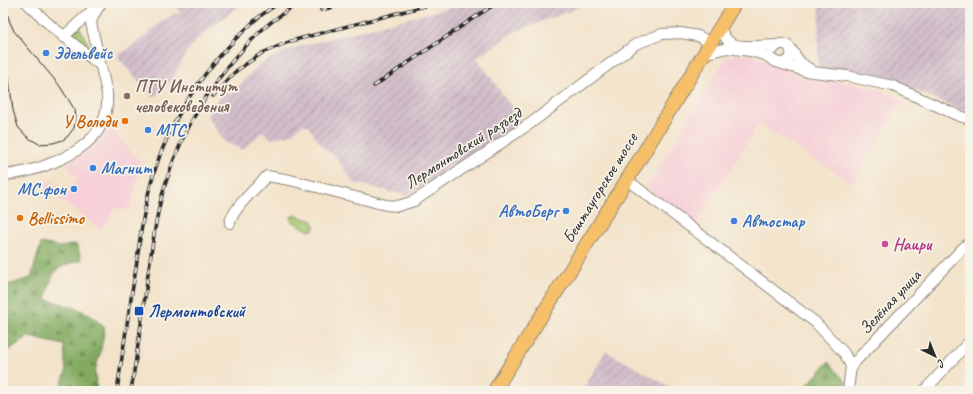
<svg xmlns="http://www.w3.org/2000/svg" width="973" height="394" font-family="Caveat,sans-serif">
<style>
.built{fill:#f6cfd7}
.industrial{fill:url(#industrial-furrows)}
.green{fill:#a3c46c;stroke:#67784c}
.forest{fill:url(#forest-firs);stroke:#566a46}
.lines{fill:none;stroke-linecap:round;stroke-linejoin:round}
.minor-casing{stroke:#8f877a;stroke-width:12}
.major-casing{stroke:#8f877a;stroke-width:15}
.minor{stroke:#fff;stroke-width:10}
.major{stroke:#f6c06b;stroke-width:13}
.tram{stroke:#2b2b2b;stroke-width:1}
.rail-casing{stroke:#2b2b2b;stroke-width:3.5}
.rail{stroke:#f7f3e8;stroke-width:2;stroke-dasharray:6;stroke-linecap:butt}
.shop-dot{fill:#3f7fe0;stroke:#f7f3e8;stroke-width:1.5}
.education-dot{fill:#8d6e63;stroke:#f7f3e8;stroke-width:1.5}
.food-dot{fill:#e8710a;stroke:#f7f3e8;stroke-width:1.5}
.hotel-dot{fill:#d1479c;stroke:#f7f3e8;stroke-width:1.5}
.transit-dot{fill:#1a4fb4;stroke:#f7f3e8;stroke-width:1.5}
.labels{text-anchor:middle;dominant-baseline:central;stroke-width:3.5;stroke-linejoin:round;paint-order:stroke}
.shop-label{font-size:17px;font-weight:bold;fill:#366cbe;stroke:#f7f3e8;text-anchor:start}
.education-label{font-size:17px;font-weight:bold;fill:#785e54;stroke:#f7f3e8;text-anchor:start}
.food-label{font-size:17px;font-weight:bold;fill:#c56008;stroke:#f7f3e8;text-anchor:end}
.street-label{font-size:17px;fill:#2b2b2b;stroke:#f7f3e8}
.hotel-label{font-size:17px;font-weight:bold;fill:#b23c85;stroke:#f7f3e8;text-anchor:start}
.transit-label{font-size:17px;font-weight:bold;fill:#164399;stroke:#f7f3e8;text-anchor:start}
</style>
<defs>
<pattern id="industrial-furrows" width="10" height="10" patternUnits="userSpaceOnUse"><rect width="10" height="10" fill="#d1bdc9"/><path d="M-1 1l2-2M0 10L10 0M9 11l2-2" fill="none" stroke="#aa9aa3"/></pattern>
<pattern id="forest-firs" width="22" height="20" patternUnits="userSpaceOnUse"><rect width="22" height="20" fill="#82aa60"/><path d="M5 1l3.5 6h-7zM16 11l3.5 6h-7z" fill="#6b8b4f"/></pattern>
</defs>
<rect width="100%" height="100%" fill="#f7f3e8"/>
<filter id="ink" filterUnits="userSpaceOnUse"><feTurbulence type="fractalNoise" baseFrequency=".025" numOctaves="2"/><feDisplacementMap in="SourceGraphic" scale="8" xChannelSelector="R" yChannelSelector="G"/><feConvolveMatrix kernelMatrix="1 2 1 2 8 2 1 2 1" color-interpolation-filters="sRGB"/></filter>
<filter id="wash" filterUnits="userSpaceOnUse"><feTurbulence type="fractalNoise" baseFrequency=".012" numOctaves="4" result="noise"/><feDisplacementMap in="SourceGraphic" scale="16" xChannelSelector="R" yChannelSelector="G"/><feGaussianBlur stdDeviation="0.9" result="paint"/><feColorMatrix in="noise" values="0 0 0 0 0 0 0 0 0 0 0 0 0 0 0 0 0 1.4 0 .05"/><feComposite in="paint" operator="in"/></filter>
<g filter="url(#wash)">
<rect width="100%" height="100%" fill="#f3e3ca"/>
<g class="built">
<path d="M750,54L788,70L797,75L815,79L836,81L874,88L902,100L852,183L759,124L695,226L647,188L727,56Z"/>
<path d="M110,129L142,164L129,210L114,208L102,230L44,188L50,180L66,191L78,179L69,170L68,162L85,153Z"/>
</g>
<g class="industrial">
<path d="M183,3H243L200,36L186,53L174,77L153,98L117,56L136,44L165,19L174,14L180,13L176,7Z"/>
<path d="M467,3L588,4L512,33L477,58L523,123L409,196L354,183L335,156L324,149L308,126L303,124L291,134L271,139L263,131L243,150L225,142L207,115L226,91L230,95L259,65L283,52L297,47Z"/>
<path d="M834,3H913L970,7V114L885,77L818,68V42L820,5Z"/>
<path d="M606,351L677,391H582Z"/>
</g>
<g class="green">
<path d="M80,28L90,48L89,52L70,37V33Z"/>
<path d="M294,215L313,221L315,226L313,230L309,231L292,221L291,217Z"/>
</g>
<g class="forest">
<path d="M41,243L61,247L76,244L82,260C52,269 54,268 46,299C72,308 84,306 105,328L100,354L95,371L97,391H59L66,372L64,345L28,337L3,354V287L4,286L31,278Z"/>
<path d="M828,362L847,383L840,391H802Z"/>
</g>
</g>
<g filter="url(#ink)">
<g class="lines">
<g class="minor-casing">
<g id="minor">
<path d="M27,3L51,26L100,65"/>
<path d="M720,28C723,33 725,40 731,43C740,49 766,45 778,45"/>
<path d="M63,37L96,7"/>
<path d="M773,49C787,33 802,59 781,63"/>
<path d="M791,49L800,62L811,70"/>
<path d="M703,54L727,48L750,51L765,55L776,62L805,71L847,76L893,86L959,116L970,119"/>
<path d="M3,175C33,173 82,156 99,129C106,118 108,106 107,93L91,23L93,16L101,3"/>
<path d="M627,180L705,238L815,322L844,353L851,366L848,391"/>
<path d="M230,223C232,209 257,187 267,176L290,180L386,205L398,206L414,201L531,123L636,44L662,34L681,33L698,36L704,39L709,45"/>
<path d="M851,366L961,250L970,242"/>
<path d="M924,391L970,341"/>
</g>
</g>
<g class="major-casing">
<path id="major" d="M494,391L627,180L735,3"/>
</g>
<use href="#minor" class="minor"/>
<use href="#major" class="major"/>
<path class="tram" d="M3,32L13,110L18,127L27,137L39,144L53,143L63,140L68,136L74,128L76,118L75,110L59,85L14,31L9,20L5,3"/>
<g class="rail-casing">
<g id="rail">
<path d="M321,10L350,3"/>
<path d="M374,86L481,13L497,3"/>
<path d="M213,96L236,71L262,53L291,41L436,3"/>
<path d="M117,391C123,350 129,309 136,268C140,237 144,206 153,176C170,117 207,64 252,23C260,15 270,9 279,3"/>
<path d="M131,391C137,352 143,313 148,274C153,243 156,212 166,182C184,124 219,69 264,28C274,19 287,11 298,3"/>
</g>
</g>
<use href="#rail" class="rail"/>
</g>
</g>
<g class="shop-dot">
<circle cx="46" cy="53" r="4"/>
<circle cx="148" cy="130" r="4"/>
<circle cx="93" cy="168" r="4"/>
<circle cx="74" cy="189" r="4"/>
<circle cx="566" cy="211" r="4"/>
<circle cx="734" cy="221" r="4"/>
</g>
<circle class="education-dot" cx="127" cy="96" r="4"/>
<g class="food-dot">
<circle cx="125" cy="121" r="4"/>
<circle cx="20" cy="218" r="4"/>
</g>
<circle class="hotel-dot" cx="885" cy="244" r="4"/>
<rect class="transit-dot" x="134" y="306" width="10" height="10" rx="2"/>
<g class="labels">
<g class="shop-label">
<text x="54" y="53">Эдельвейс</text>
<text x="156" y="130">МТС</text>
<text x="101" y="168">Магнит</text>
<text x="66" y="189" text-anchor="end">МС.фон</text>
<text x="558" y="211" text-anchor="end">АвтоБерг</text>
<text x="742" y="221">Автостар</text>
</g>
<g class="education-label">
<text x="135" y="86">ПГУ Институт<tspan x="135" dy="20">человековедения</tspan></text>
</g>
<g class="food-label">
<text x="117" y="121">У Володи</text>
<text x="28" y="218" text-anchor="start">Bellissimo</text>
</g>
<g class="street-label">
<text transform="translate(463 148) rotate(-33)">Лермонтовский разъезд</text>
<text transform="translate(600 188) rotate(-58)">Бештаугорское шоссе</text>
<text transform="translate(890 302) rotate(-47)">Зелёная улица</text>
</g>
<g class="hotel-label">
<text x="893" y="244">Наири</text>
</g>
<g class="transit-label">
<text x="148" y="311">Лермонтовский</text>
</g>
</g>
<rect width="973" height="394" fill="none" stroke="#f7f3e8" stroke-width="16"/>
<g transform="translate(935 356) rotate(137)" stroke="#f7f3e8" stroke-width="3" paint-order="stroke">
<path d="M0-3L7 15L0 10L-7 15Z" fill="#2b2b2b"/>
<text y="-6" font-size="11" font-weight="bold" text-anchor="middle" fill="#2b2b2b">С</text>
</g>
</svg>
